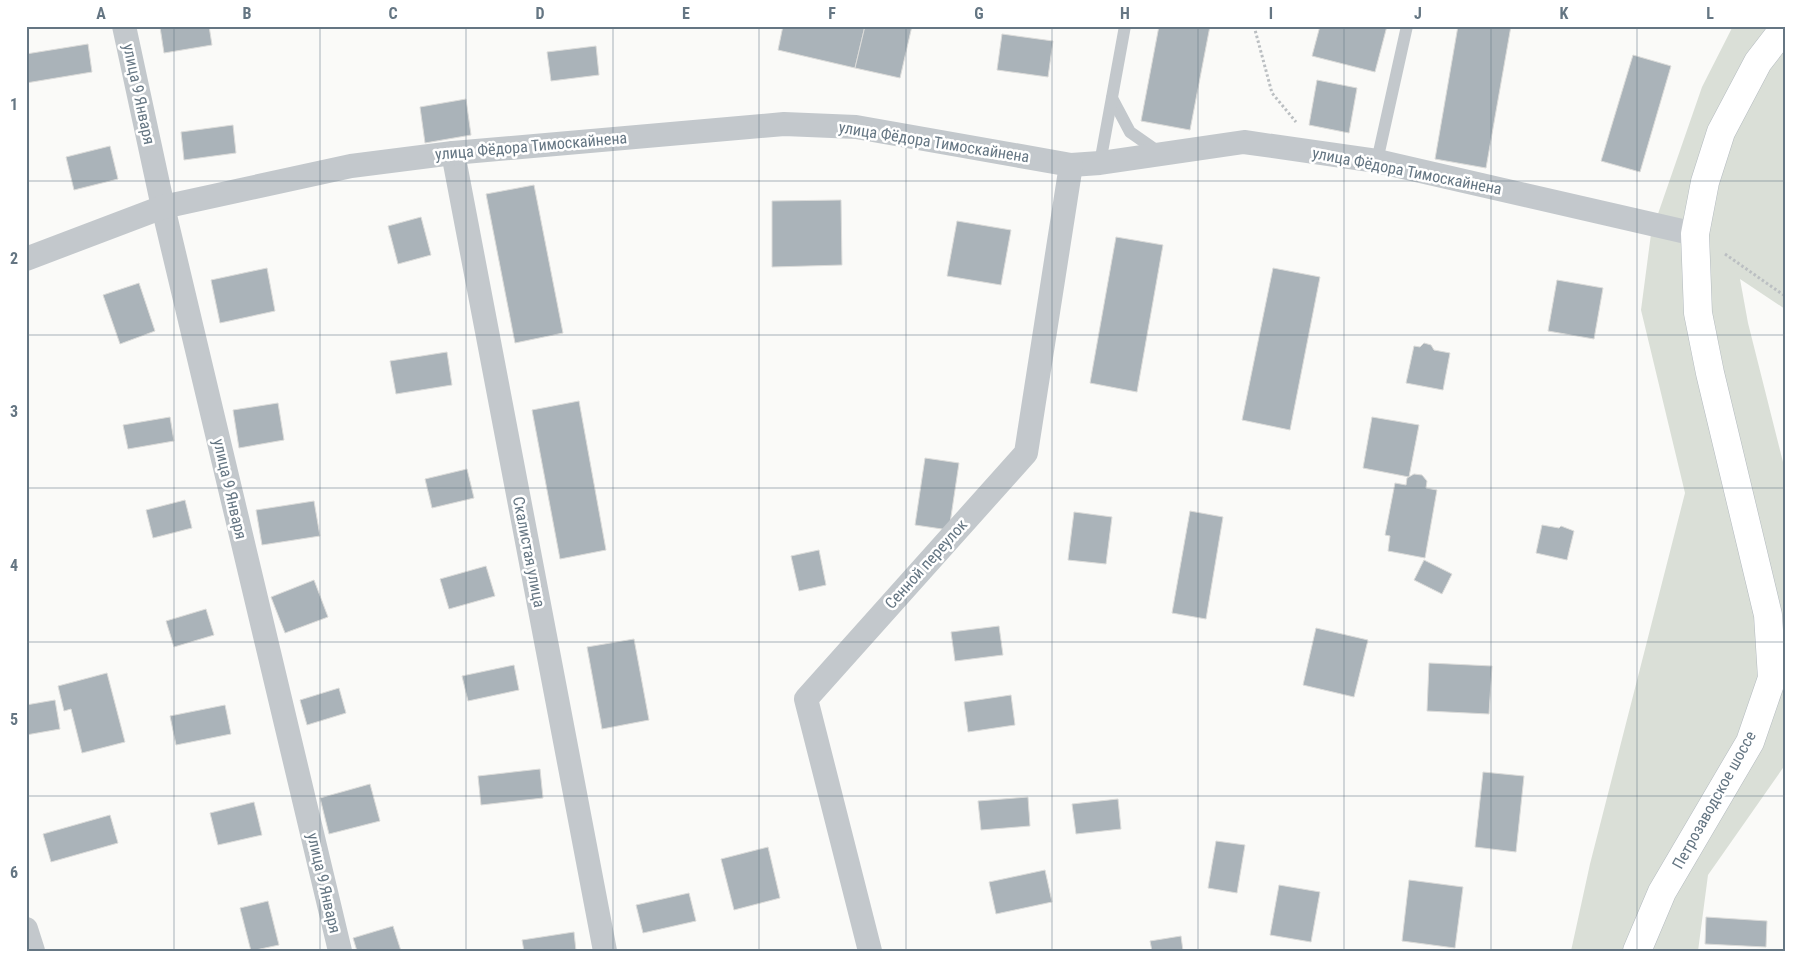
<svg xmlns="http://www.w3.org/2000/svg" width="1811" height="977" font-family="'Roboto Condensed',sans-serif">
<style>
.green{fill:#dadfd7}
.building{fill:#aab3b9;stroke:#dcdcda}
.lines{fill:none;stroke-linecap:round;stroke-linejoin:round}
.secondary-casing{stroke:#b3babf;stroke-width:29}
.path{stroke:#bbbfc2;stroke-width:3;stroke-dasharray:2.5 2.5;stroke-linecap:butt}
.service{stroke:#c3c8cc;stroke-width:12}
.minor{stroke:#c3c8cc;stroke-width:24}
.secondary{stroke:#fff;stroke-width:28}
.grid{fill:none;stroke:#657683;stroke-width:1;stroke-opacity:0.55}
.labels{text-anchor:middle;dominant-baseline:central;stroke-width:5;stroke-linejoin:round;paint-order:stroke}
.street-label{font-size:16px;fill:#657683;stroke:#fff}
.neatline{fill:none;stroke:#657683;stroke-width:2}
.grid-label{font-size:16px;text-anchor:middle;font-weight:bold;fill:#657683}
</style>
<rect width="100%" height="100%" fill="#fafaf8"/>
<path class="green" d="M1733,26H1785V309L1740,279L1748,323L1785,470V765L1708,875L1698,951H1571L1590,864L1685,493L1641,310L1651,234L1702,87Z"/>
<g class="building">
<path d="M167,26H209L212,45L164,53L160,27Z"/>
<path d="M783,26H865L855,68L778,50Z"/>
<path d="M865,26H912L900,78L855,68Z"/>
<path d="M1159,26H1210L1190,130L1141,121Z"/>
<path d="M1320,26H1387L1375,72L1312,56Z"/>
<path d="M1458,26H1511L1486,168L1435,159Z"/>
<path d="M1002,34L1053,41L1048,77L997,70Z"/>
<path d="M88,44L92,72L26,83V54Z"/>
<path d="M596,46L599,75L551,81L547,52Z"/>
<path d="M1633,55L1671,66L1640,172L1601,161Z"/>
<path d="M1317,80L1357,88L1349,133L1309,125Z"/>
<path d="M466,99L471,135L425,143L420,107Z"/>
<path d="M233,125L236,153L184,160L181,132Z"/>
<path d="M110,146L118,179L74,190L66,157Z"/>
<path d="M534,185L563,333L515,343L486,194Z"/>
<path d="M841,200L842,265L772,267V201Z"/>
<path d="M421,217L431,255L398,264L388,226Z"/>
<path d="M957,221L1011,230L1001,285L947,276Z"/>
<path d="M1116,237L1163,245L1137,392L1090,383Z"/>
<path d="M267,268L275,311L220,323L211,280Z"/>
<path d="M1273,268L1320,277L1290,430L1242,420Z"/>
<path d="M1557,280L1603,288L1594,339L1548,331Z"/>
<path d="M139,283L155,331L120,344L103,295Z"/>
<path d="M1424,343L1431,345L1434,350L1450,353L1443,390L1406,383L1414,346L1420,347Z"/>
<path d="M447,352L452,385L396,394L390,361Z"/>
<path d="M579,401L606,550L560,559L532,410Z"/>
<path d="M278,403L284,440L239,448L233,410Z"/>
<path d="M170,417L174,441L128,449L123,425Z"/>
<path d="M1372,417L1419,425L1409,477L1363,468Z"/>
<path d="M925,458L959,463L949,530L915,525Z"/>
<path d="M467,469L474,498L432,508L425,479Z"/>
<path d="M1414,474L1422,475L1427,481L1426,488L1437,490L1425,558L1388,551L1390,536L1385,535L1395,483L1406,485L1407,478Z"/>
<path d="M185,500L192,528L153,538L146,510Z"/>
<path d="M314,501L320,536L262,545L256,510Z"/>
<path d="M1190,511L1223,517L1206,619L1172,613Z"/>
<path d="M1074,512L1112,517L1106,564L1068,560Z"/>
<path d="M1542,525L1559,528L1561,526L1574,531L1567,560L1536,553Z"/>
<path d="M819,550L826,585L799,591L791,556Z"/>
<path d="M1424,560L1452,574L1442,594L1414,580Z"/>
<path d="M486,566L495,596L449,609L440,579Z"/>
<path d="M314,580L328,617L285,633L271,597Z"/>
<path d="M206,609L214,635L174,647L166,621Z"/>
<path d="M999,626L1003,655L955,661L951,632Z"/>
<path d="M1316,628L1368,640L1354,697L1303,685Z"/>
<path d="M634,639L649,720L602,729L587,647Z"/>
<path d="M1429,663L1492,666L1489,714L1427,711Z"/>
<path d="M514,665L519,690L468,701L462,676Z"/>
<path d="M107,673L125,742L82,753L71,709L64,711L58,686Z"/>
<path d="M339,688L346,713L307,725L300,700Z"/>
<path d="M1011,695L1015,725L968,732L964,702Z"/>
<path d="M55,700L60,729L26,735V705Z"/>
<path d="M225,705L231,734L176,745L170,716Z"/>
<path d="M540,769L543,798L481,805L478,776Z"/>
<path d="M1483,772L1524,776L1516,852L1475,847Z"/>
<path d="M370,784L380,821L329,834L320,798Z"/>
<path d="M1028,797L1030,826L981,830L978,801Z"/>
<path d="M1118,799L1121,829L1076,834L1072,804Z"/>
<path d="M254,802L262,835L218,845L210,813Z"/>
<path d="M110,815L118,843L51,862L43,834Z"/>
<path d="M1216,841L1245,845L1237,893L1208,888Z"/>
<path d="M768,847L780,898L734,910L721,859Z"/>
<path d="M1045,870L1052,902L996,914L989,882Z"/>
<path d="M1409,880L1463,887L1455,948L1402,941Z"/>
<path d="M1279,885L1320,892L1311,942L1270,935Z"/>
<path d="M689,893L696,921L643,933L636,905Z"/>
<path d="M268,901L279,945L251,951L240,908Z"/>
<path d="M1706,917L1767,921L1766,947L1705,944Z"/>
<path d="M393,926L401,951H357L353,938Z"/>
<path d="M574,932L576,951H524L522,940Z"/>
<path d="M1181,936L1183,951H1152L1150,941Z"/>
</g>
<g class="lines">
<g class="secondary-casing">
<path id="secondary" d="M1637,951L1662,892L1750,742L1772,678L1768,615L1710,373L1698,313L1695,234L1705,182L1721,132L1758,62L1785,27"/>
</g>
<g class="path">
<path d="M1254,26L1272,93L1296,122"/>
<path d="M1725,254L1785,296"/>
</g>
<g class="service">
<path d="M1112,98L1130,132L1160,153"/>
<path d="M1377,161L1407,26"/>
<path d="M1100,163L1125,26"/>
</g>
<g class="minor">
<path d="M124,26L163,207L340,951"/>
<path d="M453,153L605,951"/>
<path d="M26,259L163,207L351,166L453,153L784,124L856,127L1071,165L1100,163L1244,142L1377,161L1695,234"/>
<path d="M26,929L33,951"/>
<path d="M870,951L806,699L1026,453L1071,165"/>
</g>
<use href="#secondary" class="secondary"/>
</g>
<path class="grid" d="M174,26V951M320,26V951M466,26V951M613,26V951M759,26V951M906,26V951M1052,26V951M1198,26V951M1344,26V951M1491,26V951M1637,26V951M26,181H1785M26,335H1785M26,488H1785M26,642H1785M26,796H1785"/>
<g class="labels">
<g class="street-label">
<text transform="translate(139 94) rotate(78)">улица 9 Января</text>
<text transform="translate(934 142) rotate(9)">улица Фёдора Тимоскайнена</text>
<text transform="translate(531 146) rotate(-5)">улица Фёдора Тимоскайнена</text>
<text transform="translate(1407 171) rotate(11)">улица Фёдора Тимоскайнена</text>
<text transform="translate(230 489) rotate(77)">улица 9 Января</text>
<text transform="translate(529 552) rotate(79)">Скалистая улица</text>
<text transform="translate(926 564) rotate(-48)">Сенной переулок</text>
<text transform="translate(1714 800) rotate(-61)">Петрозаводское шоссе</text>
<text transform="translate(324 883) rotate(77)">улица 9 Января</text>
</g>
</g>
<rect width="1811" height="977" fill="none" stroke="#ffffff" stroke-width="55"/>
<rect x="28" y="28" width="1756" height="922" class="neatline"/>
<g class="grid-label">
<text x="101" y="19">A</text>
<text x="247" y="19">B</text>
<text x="393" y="19">C</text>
<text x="540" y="19">D</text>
<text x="686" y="19">E</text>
<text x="832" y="19">F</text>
<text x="979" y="19">G</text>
<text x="1125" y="19">H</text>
<text x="1271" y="19">I</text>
<text x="1418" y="19">J</text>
<text x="1564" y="19">K</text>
<text x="1710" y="19">L</text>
<text x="14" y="110">1</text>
<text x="14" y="264">2</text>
<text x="14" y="417">3</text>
<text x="14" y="571">4</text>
<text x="14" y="725">5</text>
<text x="14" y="878">6</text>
</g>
</svg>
